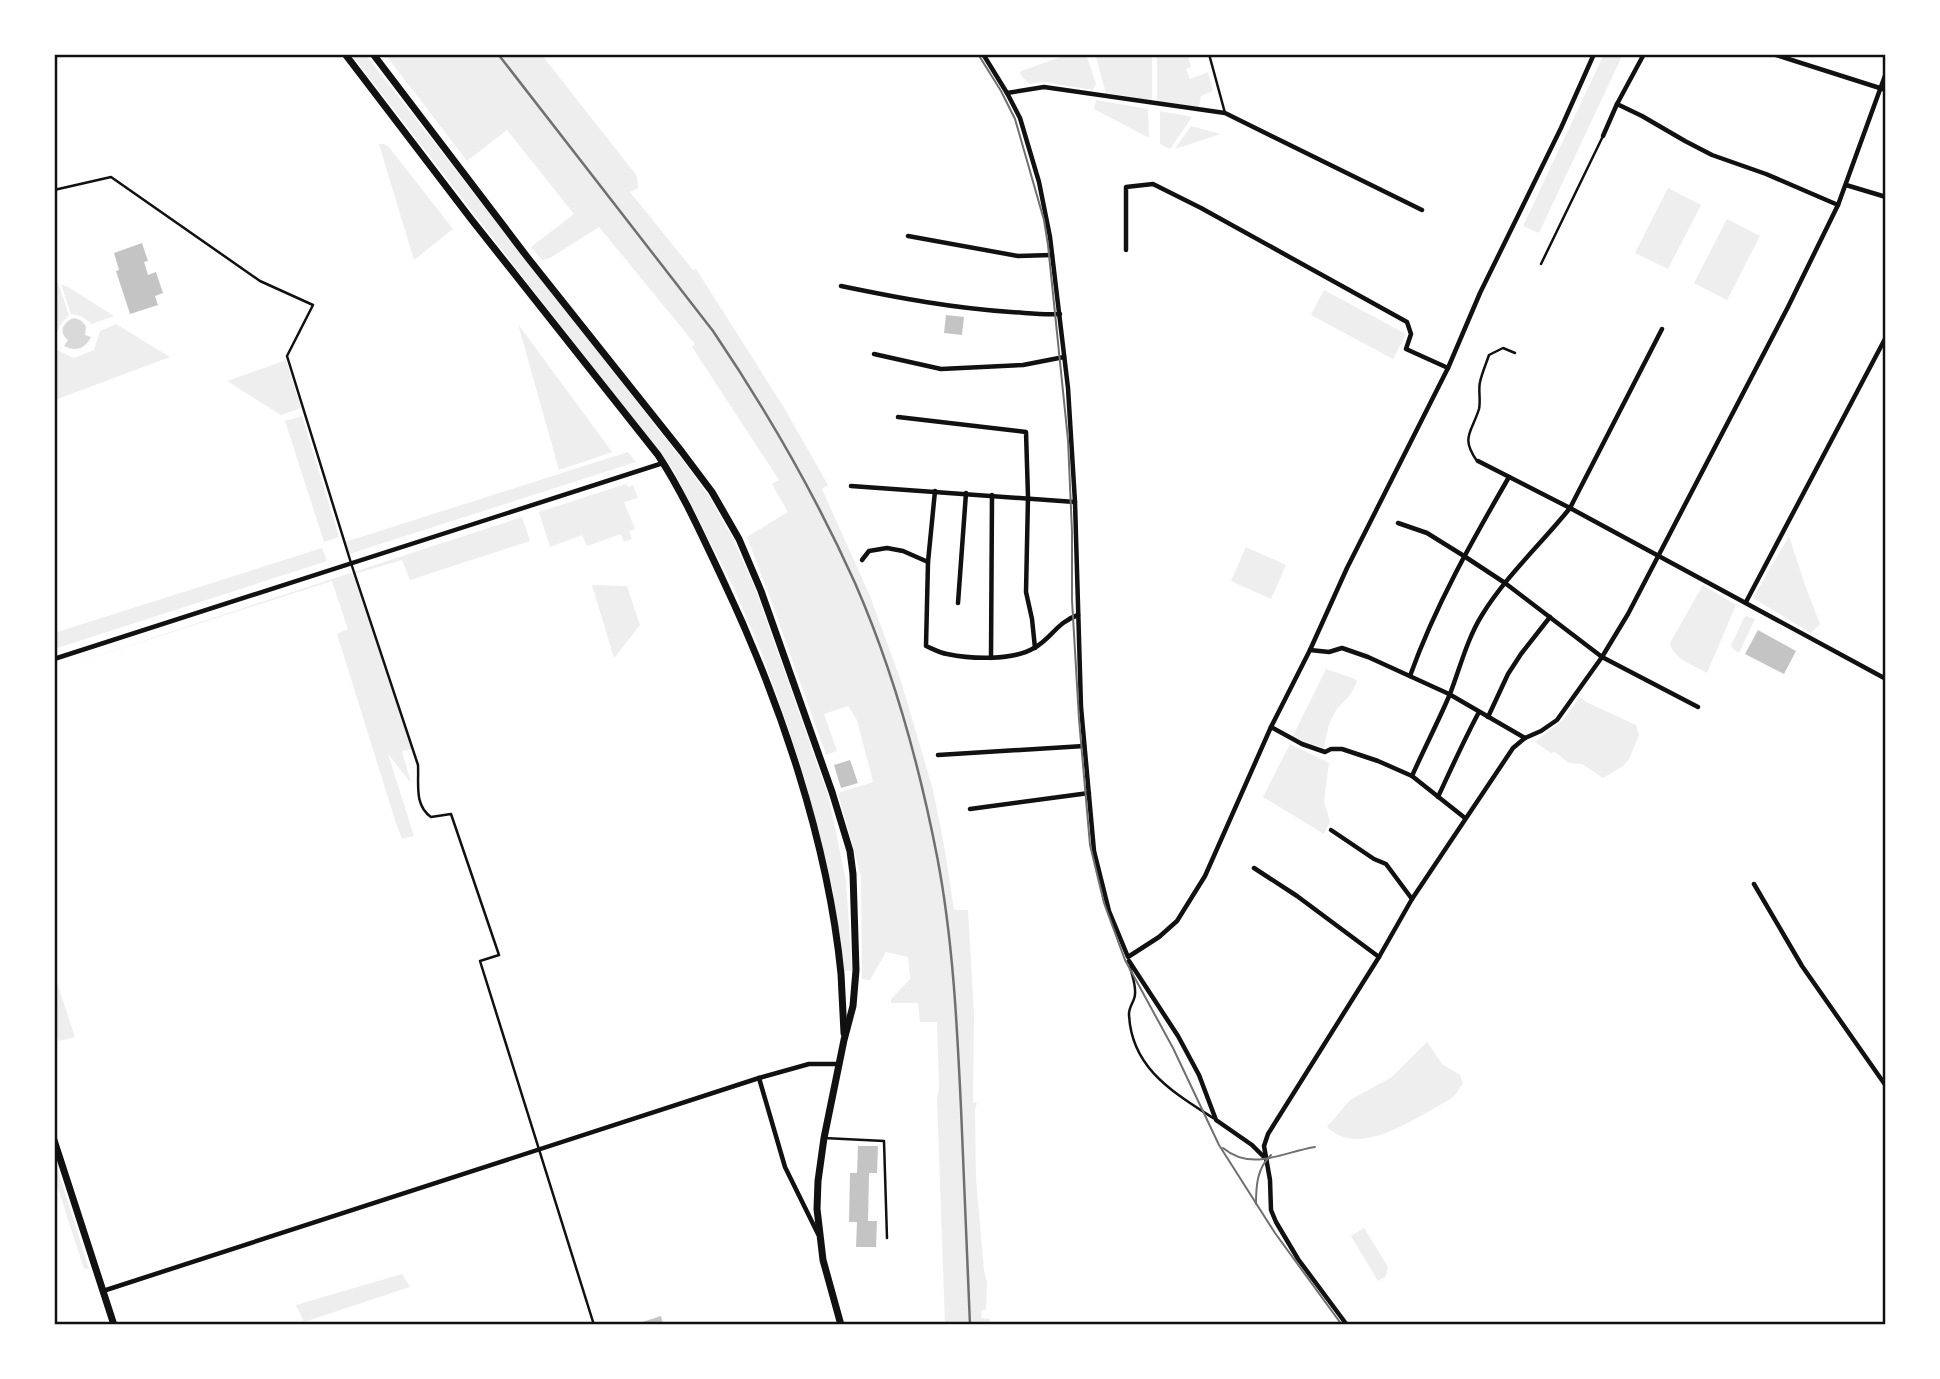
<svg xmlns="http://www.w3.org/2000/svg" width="1940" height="1379" font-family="'DejaVu Sans',sans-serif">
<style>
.green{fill:#eee}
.water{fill:#d9d9d9}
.building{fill:#c4c4c4}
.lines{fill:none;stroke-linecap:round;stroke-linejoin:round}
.service{stroke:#111;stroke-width:2.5}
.minor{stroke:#111;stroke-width:4.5}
.secondary{stroke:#111;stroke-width:7}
.tram{stroke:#707070;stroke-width:2}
.rail{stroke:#707070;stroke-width:2.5}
.neatline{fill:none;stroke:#111;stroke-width:2.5}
</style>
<rect width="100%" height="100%" fill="#fff"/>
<g class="green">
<path d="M351,54H365L684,462L708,495L731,535L755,588L828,795L846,880L852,971H844L833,891L806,783L788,727L761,651L734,588L672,468L546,307Z"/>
<path d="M385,54H541L637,176L638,188L630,192L693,270L696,269L783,406L828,485L822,489L870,596L901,681L933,790L944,845L954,910H968L974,1014L973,1102L977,1103L975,1110L976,1179L984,1270L987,1282L986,1310H982L981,1318L990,1319L989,1325H945L937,1098L939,1089L937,1022H920L918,1003H891V999L910,979L908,957L886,952L870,980L862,979L861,876L838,793L873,782L857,720L848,706L824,714L837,751L826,755L771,600L747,537L788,512L772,484L779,480L692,347L695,344L599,227L550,258L542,260L531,247L574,214L507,130L467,161Z"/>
<path d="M1069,54H1086L1096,84L1093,90L1044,82L1029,84L1020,74L1021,71Z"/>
<path d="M1095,54H1152V100L1106,93Z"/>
<path d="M1157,54H1187L1191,66L1186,69L1190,79L1208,72L1213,91L1201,96L1199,107L1157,101Z"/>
<path d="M1604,54H1623L1539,233L1523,226Z"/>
<path d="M1096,100L1148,109L1149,138L1094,109Z"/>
<path d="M1160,111L1192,117L1170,149L1160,144Z"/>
<path d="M1191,126L1221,134L1175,149Z"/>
<path d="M384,144L388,146L453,229L414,260L379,144Z"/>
<path d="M1668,188L1701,205L1668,269L1635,253Z"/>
<path d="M1727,219L1760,236L1727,300L1694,283Z"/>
<path d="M55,282L58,283L69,315L60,325L54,342Z"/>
<path d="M61,284L68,287L114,316L92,324L81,316L71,314Z"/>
<path d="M1324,290L1406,334L1393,359L1311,315Z"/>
<path d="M116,324L170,357L55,400L54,367L57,350L74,358L94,350L100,331Z"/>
<path d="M518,324L612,452L559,470Z"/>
<path d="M286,360L301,408L281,415L227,381Z"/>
<path d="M302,416L339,537L324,542L285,421Z"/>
<path d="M628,452L636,462L349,554L345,542Z"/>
<path d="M626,484L628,487L633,485L638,498L624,502L635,529L629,531L632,539L624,542L621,534L587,546L582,535L550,547L539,512Z"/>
<path d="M522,517L530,541L410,580L402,560L355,574L412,749L402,751L411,783L388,754L414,836L402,839L395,820L337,634L348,629L332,581L54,670Z"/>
<path d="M1789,536L1805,585L1820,624L1811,633L1753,598Z"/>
<path d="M1246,547L1286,565L1271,599L1231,581Z"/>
<path d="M322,548L327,561L54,649V633Z"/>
<path d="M592,585L627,586L640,625L614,658Z"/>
<path d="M1703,585L1736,605L1707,673C1694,665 1673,659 1670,643Z"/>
<path d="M1746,616L1755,619L1739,653L1734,650L1731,645L1744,618Z"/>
<path d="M1326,669L1353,678L1357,681C1351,699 1342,700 1334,714C1328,724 1326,737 1324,748L1304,742L1293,736Z"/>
<path d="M1580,697L1586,702L1636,725L1639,735L1629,759L1623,766L1603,778L1582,764L1569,763L1555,752L1551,753L1535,742L1563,720Z"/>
<path d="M1290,744L1329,763L1324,801L1330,822L1324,834L1263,797Z"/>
<path d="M54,974L75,1037L59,1041L54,1028Z"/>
<path d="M1427,1042L1442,1064L1460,1075L1463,1083C1460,1087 1457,1093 1453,1097C1447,1102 1437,1106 1429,1111C1401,1127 1356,1155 1327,1127L1350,1100L1392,1077Z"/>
<path d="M54,1158L89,1269H84L54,1176Z"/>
<path d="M1364,1228L1388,1267L1386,1276L1378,1281L1351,1236Z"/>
<path d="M402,1274L410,1287L304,1322L296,1305Z"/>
</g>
<path class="water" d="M74,318C80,319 82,321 86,326L85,335L91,337C85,349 76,352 64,346L68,340C58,332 63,322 74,318Z"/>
<g class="building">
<path d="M142,243L148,261L144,262L148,275L156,272L163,293L155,296L158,305L130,314L116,271L119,270L114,253Z"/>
<path d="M946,315L964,317L962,335L944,333Z"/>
<path d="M1758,630L1796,651L1784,674L1745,654Z"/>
<path d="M850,760L858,783L841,788L834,765Z"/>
<path d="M858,1146H878L877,1173H869L868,1221H877L876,1247H856L857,1222H849L850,1173H857Z"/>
<path d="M661,1316L663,1325H636V1324Z"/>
</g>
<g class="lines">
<g class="service">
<path d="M1209,54L1225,113"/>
<path d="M54,190L111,177L260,281L313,305L287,356L351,563L418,765C419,784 414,805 431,817L451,814L499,955L480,961L594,1325"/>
<path d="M1541,264L1603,136"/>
<path d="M1477,461C1460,437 1472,432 1479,409C1481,400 1478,390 1480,382C1482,373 1486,364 1489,355L1503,348L1515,353"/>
<path d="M1130,967C1132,975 1136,985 1135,994C1135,1001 1129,1006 1129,1014C1131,1068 1173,1092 1213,1118"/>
<path d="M824,1138L884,1141L887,1238"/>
</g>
<g class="minor">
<path d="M983,54L1007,93L1020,118L1039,182L1050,237L1068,388L1075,502L1081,707L1094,851L1109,911L1128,957L1159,937L1177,921L1205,876L1271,727L1310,650L1347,568L1448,368L1480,293L1561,128L1594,54"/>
<path d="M1773,54L1886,90"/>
<path d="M1007,93L1044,87L1225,113L1422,210"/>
<path d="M1617,104L1642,116L1685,141L1712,155L1766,174L1838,205"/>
<path d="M1603,136L1617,104L1644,54"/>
<path d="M1846,185L1886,197"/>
<path d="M908,236L1018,256L1052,255"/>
<path d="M1126,250V187L1153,184L1201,208L1407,322L1411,334L1406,349L1448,368"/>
<path d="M841,286C899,298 952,308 1011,312C1028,313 1043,315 1060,314"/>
<path d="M874,354L941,369L1023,365L1064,357"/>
<path d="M898,417L1026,432L1028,497L1026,592L1032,619L1035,648"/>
<path d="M1478,461L1570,508L1886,679"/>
<path d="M851,486L1075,502"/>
<path d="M935,491L928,562L926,646C933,649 940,653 947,654C971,659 1012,661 1034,648C1051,639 1057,622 1078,615"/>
<path d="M1398,523L1427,533L1464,556L1505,583L1602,657L1698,707"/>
<path d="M862,560L869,551L887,548L903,551L928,562"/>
<path d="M1746,602L1886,337"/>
<path d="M958,603L966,493"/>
<path d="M1310,650L1329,652L1342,648L1368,657L1449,694L1525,738"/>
<path d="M991,658L992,495"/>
<path d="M54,659L663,463"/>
<path d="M1410,676C1435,606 1472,541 1509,477"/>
<path d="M1488,717L1508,674L1521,654L1550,617"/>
<path d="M1271,727L1302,744L1325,752L1331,749H1342L1378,761L1412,776L1465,818"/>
<path d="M938,755L1084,746"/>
<path d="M1412,776C1424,749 1438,722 1450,694C1460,668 1467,639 1482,615C1506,576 1541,544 1570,508L1662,329"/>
<path d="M1438,797C1451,769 1464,740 1479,712"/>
<path d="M970,809L1089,793"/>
<path d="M1331,830L1374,859L1386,864L1412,899"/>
<path d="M1254,868L1297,896L1379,957"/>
<path d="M1754,884L1802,966L1886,1086"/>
<path d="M1129,961L1178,1036L1199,1075L1216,1120L1252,1145L1266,1159"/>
<path d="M759,1078L785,1167L818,1234"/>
<path d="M103,1291L759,1078L809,1064H840"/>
<path d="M1347,1325L1298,1259L1276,1222L1271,1210L1270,1180L1264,1146L1268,1134L1379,957L1412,899L1513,748L1525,738L1541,731L1557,720L1602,657L1628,614L1788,307L1838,205L1886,73"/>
</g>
<g class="secondary">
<path d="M345,54L471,219L658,455C683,493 702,536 722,578C779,698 828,841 841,974C842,993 843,1013 844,1033"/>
<path d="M373,54L528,258L682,452L712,492L739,539L761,591L832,792L850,851L853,874L856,970L853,1006L844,1040L824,1138L818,1181L817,1209L823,1260L841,1325"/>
<path d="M54,1140L114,1325"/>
</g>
<g class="tram">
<path d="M978,54L1001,91L1015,119L1044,220L1048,245L1068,440L1072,532V600L1079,719L1090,845L1104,903L1125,960L1173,1048L1219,1145L1275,1233L1342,1325"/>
<path d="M1223,1148C1252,1172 1283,1152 1315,1147"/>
<path d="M1256,1204C1256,1186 1257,1168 1271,1155"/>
</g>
<path class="rail" d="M498,54L713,331C767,411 815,494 855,583C893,670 919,764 937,856C953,939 957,1024 961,1108C964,1180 967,1253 970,1325"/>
</g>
<rect width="1940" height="1379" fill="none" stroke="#ffffff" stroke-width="112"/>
<rect x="56" y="56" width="1828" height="1267" class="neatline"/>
</svg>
